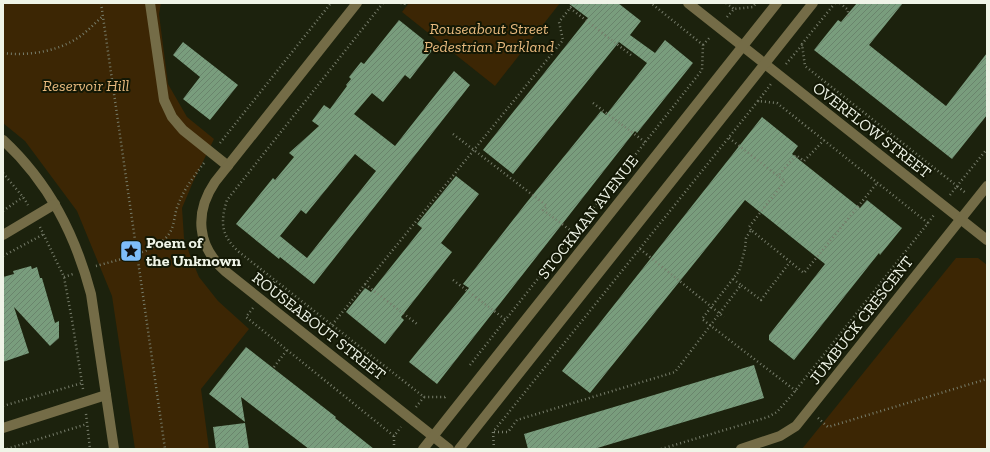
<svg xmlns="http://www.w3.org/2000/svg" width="990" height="452" font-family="'Zilla Slab',serif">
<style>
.green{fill:#3c2604}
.building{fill:url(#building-hatch);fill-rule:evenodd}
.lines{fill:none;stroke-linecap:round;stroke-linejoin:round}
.path{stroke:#777d6b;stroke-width:2.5;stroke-dasharray:1 3;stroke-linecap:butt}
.minor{stroke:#746c47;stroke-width:10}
.labels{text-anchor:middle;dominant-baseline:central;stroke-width:4;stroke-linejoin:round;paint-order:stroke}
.park-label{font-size:16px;font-style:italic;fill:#e7b97e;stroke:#131805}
.street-label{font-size:16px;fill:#eff4e7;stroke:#131805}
.poi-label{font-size:16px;font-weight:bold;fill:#eff4e7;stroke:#131805;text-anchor:start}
</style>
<defs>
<pattern id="building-hatch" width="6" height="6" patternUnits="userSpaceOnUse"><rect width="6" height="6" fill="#799d7d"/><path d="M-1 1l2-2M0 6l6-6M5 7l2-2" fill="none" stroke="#6a846c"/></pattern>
</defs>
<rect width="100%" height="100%" fill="#1c220d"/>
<g class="green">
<path d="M3,3H161L159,14L168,84L187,117L214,139L193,182L182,208L184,238L191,258L199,277L218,301L249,329L201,389L209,449H135L112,296L77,211L25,141L3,123Z"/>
<path d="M409,3H560L495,86L402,12Z"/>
<path d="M956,258H978L987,265V449H802Z"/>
</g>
<g class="building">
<path d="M568,3H618L641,21L630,35L655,53L665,40L693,63L637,133L635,131L437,384L409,362L469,288L463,284L527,202L601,111L606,115L647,63L619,42L513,174L483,150L588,18Z"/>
<path d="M857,3H903L869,45L946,106L987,53V115L952,159L814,50L838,20L841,22Z"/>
<path d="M399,20L434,48L410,79L405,75L383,102L372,93L354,114L395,146L454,71L470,85L314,284L280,257L279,259L236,224L273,178L275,180L294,157L289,153L319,126L312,121L324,105L330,109L347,86L346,85L351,79L349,77L361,62L364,64ZM355,154L376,171L307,258L280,236L301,210L306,214Z"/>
<path d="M183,42L238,85L210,120L183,99L200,77L173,55Z"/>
<path d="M762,117L798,146L792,154L860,208L867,200L902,228L880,255L879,253L794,360L769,340V335L825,264L745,200L590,393L562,371Z"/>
<path d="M456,176L479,194L441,243L452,252L401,317L404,320L385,344L346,312L365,288L371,292L422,228L417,224Z"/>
<path d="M31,266L32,269L37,267L40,278H42L55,323L59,321V338L50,346L14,307L29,353L3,362V277L14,274L13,271Z"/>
<path d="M246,347L336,417L335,418L374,449H309L241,397L245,422L209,394Z"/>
<path d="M754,365L764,398L594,449H528L524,434Z"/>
<path d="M245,423L249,449H216L213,427Z"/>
</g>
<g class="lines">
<g class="path">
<path d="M101,3L165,449"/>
<path d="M383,3L227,200C220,223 221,235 239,252L424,397H445L446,396"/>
<path d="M401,3L404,5L405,3"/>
<path d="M726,3L734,9"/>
<path d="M835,3L802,44L805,66L957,186L987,149"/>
<path d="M840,3L848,10V19"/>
<path d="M570,8L631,55"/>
<path d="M727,17L734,9L753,7L756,3"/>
<path d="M703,45L711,36"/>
<path d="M3,53C27,56 55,52 76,39C86,33 94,24 103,16"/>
<path d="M786,64L802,45"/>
<path d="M758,101L771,84"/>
<path d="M593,103L645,142"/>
<path d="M453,134L547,206L543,210L574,233"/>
<path d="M729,138L778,176L796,155L804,161L824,140"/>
<path d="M220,143L331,3"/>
<path d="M3,173L23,197L28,205"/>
<path d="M950,195L957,186L966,193"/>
<path d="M3,211L23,197"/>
<path d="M928,223L934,215"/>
<path d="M40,227L64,277L72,320L83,389"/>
<path d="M751,230L749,227L785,181L778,176"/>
<path d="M640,249L724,317"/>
<path d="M3,256L44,234"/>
<path d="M96,266C117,260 157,252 169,234C175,225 174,214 178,205C184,189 194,176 204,163"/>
<path d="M64,277L73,274"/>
<path d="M733,279L741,285"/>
<path d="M453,280L506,320"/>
<path d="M365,284L417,324"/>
<path d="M269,289L275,281"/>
<path d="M253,308L246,317L394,436"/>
<path d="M332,325L563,40L559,22L574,3"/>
<path d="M470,365L702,70L703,45L651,3"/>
<path d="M274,367L287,350"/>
<path d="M796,391L702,319L739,271L745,249L746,238L751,230L804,273L877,183"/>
<path d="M3,406L82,383"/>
<path d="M416,407L424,397"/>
<path d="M86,414L90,449"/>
<path d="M818,418L828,427L987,379"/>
<path d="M494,432H508L517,420L675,372L741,285L761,300L790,262"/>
<path d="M7,449L87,424"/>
<path d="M394,449V436L401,427"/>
<path d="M494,449L493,432L758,101L777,103L928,223L791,396L777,412L768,417L661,449"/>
</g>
<g class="minor">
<path d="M150,3L164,100L172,117L183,130L228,166"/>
<path d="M357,3L215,182C194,213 197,246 225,271L449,449"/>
<path d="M688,3L987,240"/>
<path d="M3,140C49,183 75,234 91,294L114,449"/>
<path d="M3,235L55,204"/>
<path d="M3,428L106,395"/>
<path d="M423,449L777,3"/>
<path d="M459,449L813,3"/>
<path d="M741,449L780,436L796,426L987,186"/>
</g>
</g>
<defs>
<g id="sight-square" transform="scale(1.15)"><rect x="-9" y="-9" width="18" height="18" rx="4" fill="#7ebdf9" stroke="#131805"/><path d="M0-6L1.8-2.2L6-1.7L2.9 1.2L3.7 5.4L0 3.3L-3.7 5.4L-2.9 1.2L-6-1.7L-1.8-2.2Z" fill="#111"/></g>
</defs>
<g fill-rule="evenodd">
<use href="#sight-square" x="131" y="251"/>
</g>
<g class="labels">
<g class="park-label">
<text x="489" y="28">Rouseabout Street<tspan x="489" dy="18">Pedestrian Parkland</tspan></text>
<text x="86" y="85">Reservoir Hill</text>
</g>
<g class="street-label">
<text transform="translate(872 130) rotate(38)">OVERFLOW STREET</text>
<text transform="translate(588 217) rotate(-52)">STOCKMAN AVENUE</text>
<text transform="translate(861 320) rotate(-52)">JUMBUCK CRESCENT</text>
<text transform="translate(319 326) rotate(38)">ROUSEABOUT STREET</text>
</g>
<g class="poi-label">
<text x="146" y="242">Poem of<tspan x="146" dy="18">the Unknown</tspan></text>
</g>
</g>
<rect width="990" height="452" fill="none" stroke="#eff4e7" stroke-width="8"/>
</svg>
